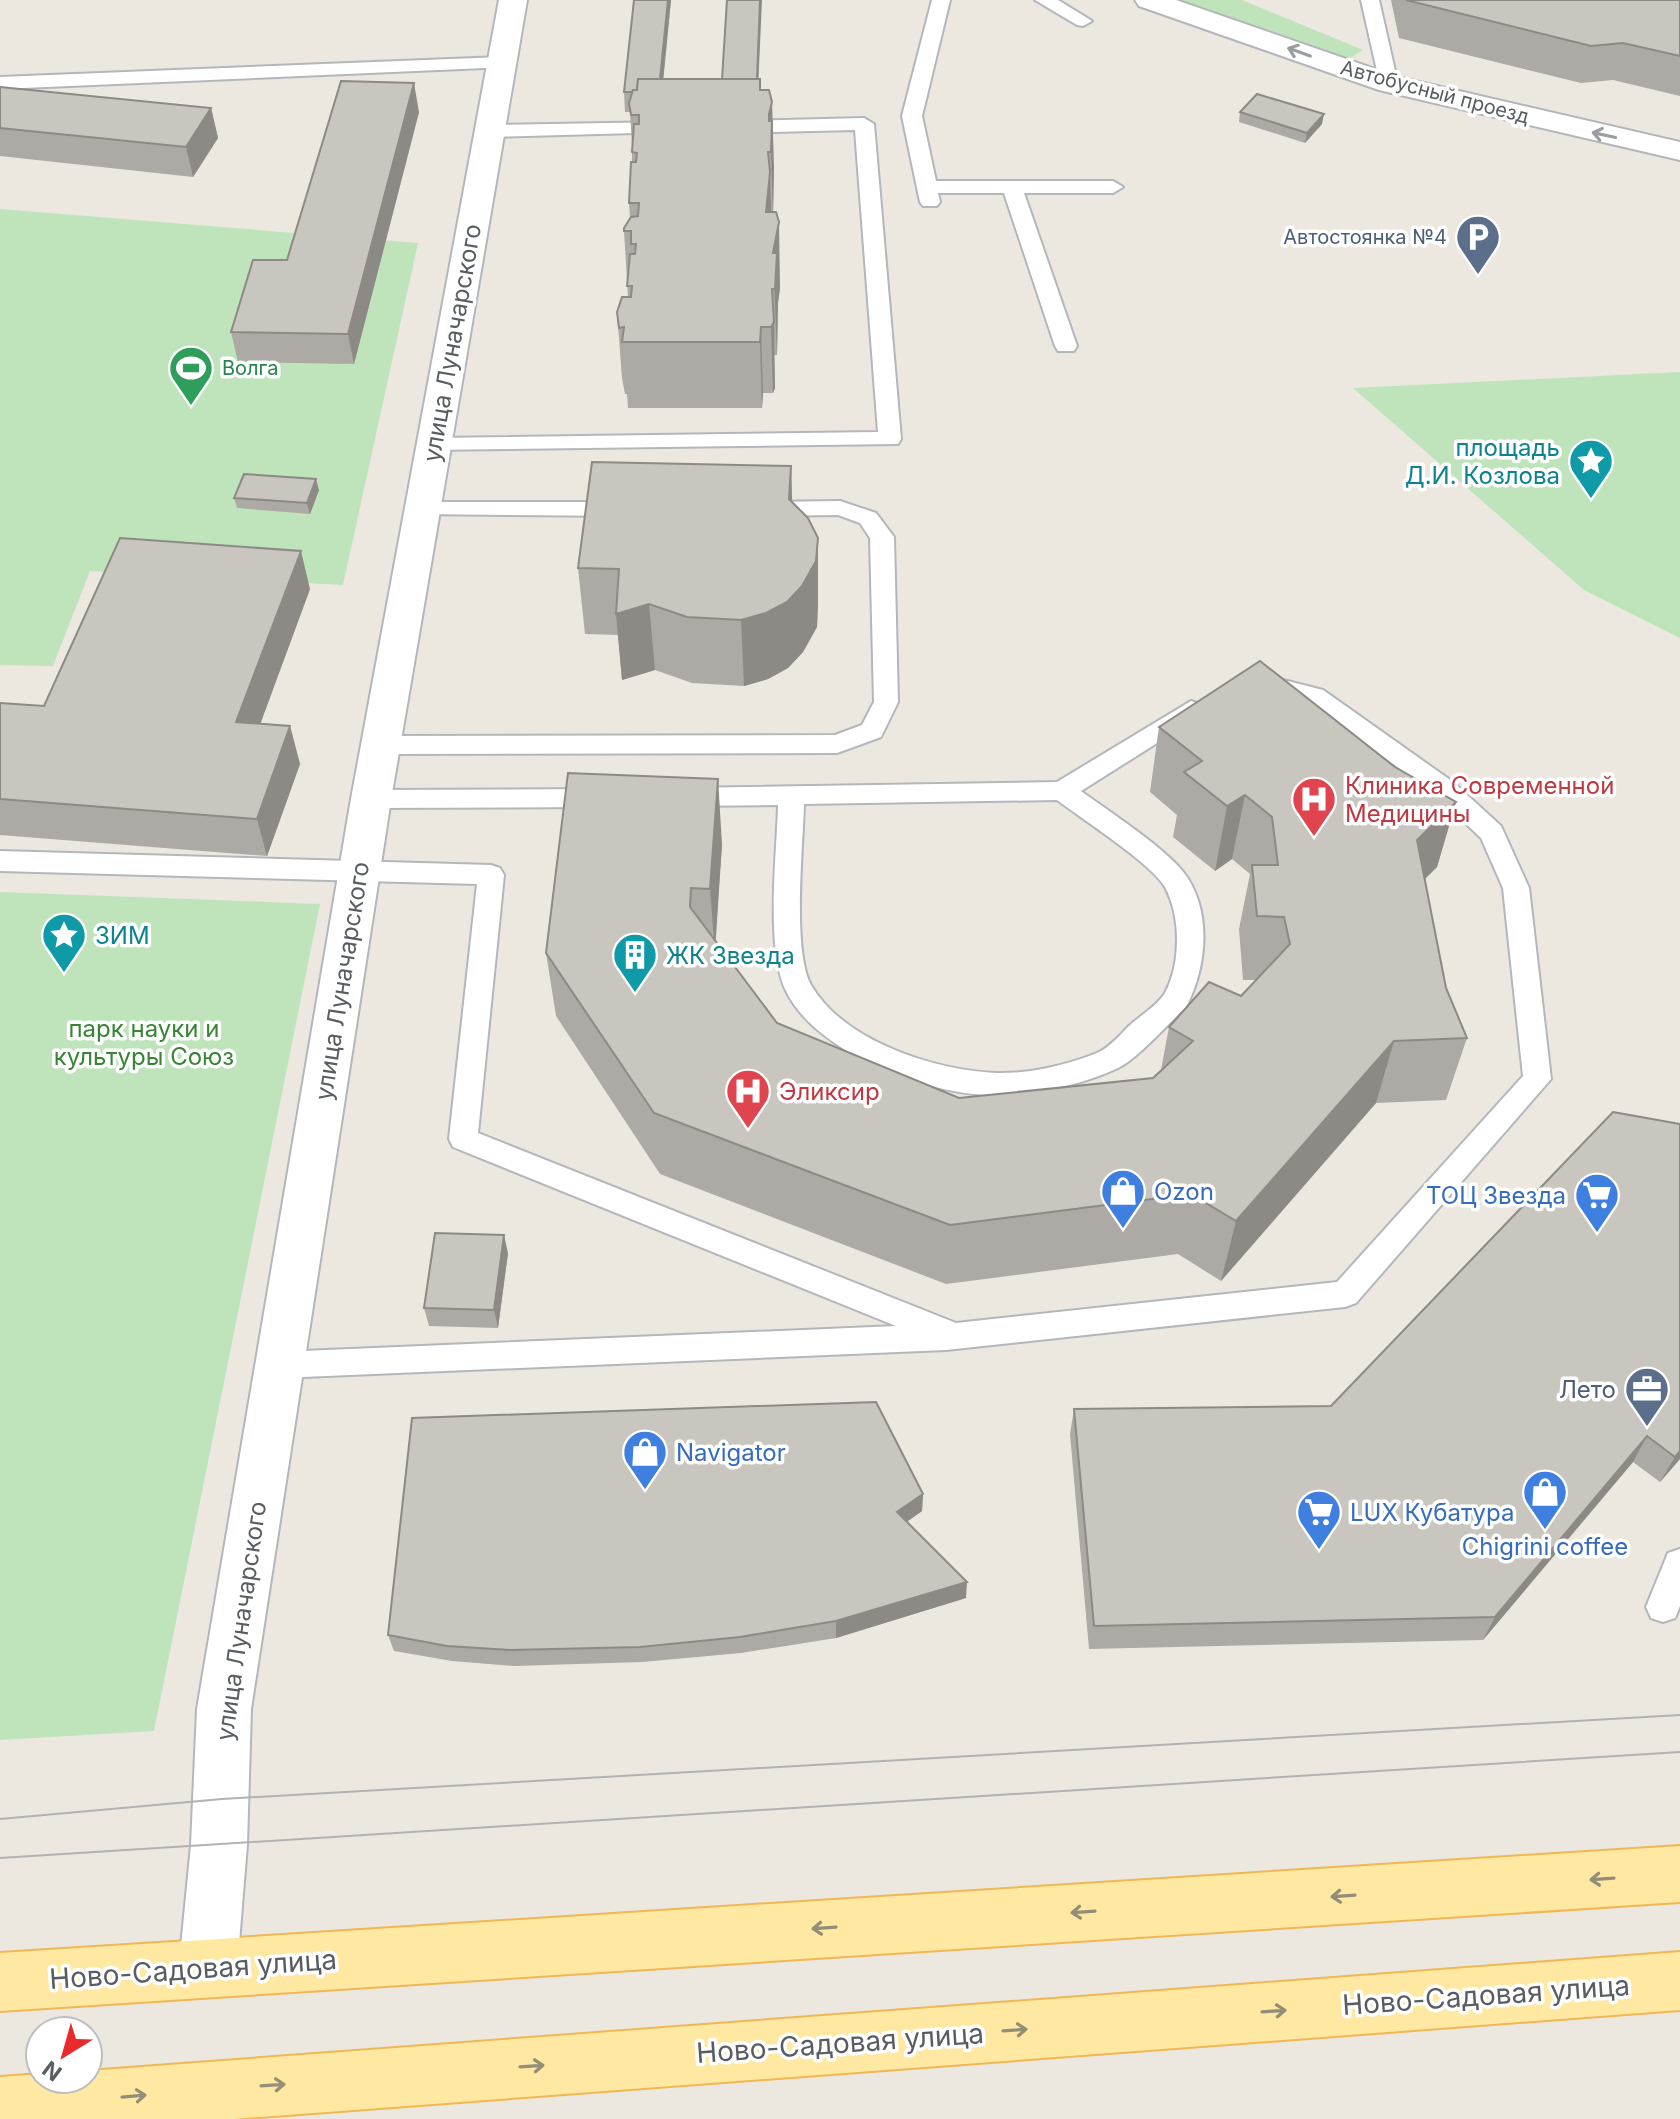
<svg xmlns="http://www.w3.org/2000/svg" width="1680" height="2119" font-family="Inter,sans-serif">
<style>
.green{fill:#bfe4bb}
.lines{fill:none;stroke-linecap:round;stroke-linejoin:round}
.lane-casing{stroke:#b3b7bb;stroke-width:4}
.street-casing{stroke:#b3b7bb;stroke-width:4}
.secondary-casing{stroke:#b2b6bb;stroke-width:4}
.primary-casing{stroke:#f1b754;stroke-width:4}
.lane{fill:#fff;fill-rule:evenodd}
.street{fill:#fff;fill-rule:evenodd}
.secondary{fill:#fff;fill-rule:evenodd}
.primary{fill:#ffe8a2;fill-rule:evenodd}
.tram{stroke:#b1b2b2;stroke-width:2}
.wall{fill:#ada9a4}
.shaded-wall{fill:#8d8a86}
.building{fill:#c9c5bf;stroke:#8d8a86;stroke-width:2}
.oneway{stroke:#9b9ea0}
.oneway2{stroke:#938e78}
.labels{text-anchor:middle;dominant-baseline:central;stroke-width:7;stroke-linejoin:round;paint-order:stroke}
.far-street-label{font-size:20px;fill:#595d61;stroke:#fff}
.far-service-label{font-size:20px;fill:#4e5e75;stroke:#fff;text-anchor:end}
.far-leisure-label{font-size:20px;fill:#27864d;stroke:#fff;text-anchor:start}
.street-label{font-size:24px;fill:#595d61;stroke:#fff}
.culture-label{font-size:24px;fill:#0d838f;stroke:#fff;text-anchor:start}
.health-label{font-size:24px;fill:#be3a42;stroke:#fff;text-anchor:start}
.park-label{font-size:24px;fill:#378534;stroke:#fff}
.shop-label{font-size:24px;fill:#366cbe;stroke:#fff;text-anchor:start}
.service-label{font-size:24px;fill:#4e5e75;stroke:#fff;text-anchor:end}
.near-street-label{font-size:28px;fill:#595d61;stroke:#fff}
</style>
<rect width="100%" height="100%" fill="#ece8e0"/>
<g class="green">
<path d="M1171,0H1242L1363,50L1349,59L1326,61Z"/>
<path d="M0,209L418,243L343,585L90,571L53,666L0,665Z"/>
<path d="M1680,372V638L1584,590L1353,388Z"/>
<path d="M0,892L320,904L154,1731L0,1740Z"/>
</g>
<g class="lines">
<g class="lane-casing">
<g id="lane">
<path d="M932,0H950L922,116L936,181H1113L1123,187L1113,193H1024L1077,346L1074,351H1058L1055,346L1004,193H938L940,202L937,206H923L920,202L902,116Z"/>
<path d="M1035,0H1058L1092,21L1083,26L1077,25Z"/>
<path d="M1361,0H1379L1398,84L1396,88H1382L1380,84Z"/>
<path d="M501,57L508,59L510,63L508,67L0,89V77Z"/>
<path d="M864,118L874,124L901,439L898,444L426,450L423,445L426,440L434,438L878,432L855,130L736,133L726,127L736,121Z"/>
<path d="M666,122L676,128L673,132L489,137L479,131L489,125Z"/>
<path d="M840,501L876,513L894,537L898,702L881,737L837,753L381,754L372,751L368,745L372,739L381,736L835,735L862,725L874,702L870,538L860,523L838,515L761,516L753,514L750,509L753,504L761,502Z"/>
<path d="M422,502H624L632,504L635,509L632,514L624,516L414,514L411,509L414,504Z"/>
<path d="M1260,674L1323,690L1453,782L1501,826L1529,888L1551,1079L1356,1303L1345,1307L946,1350L279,1378L268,1374L264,1365L268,1356L279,1352L896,1326L453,1147L449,1139L477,884L0,871V851L491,865L500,868L504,875L478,1133L956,1323L1337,1282L1523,1076L1503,888L1481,838L1435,794L1306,702L1251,688L1248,682L1251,676Z"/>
<path d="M1191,701L1200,704L1203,710L1200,716L1081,791C1108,811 1169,850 1187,877C1212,915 1206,969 1186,1007C1169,1023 1137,1059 1118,1068C1082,1085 1040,1093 1001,1095C934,1098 816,1054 786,991C765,947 777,854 778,805L684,806L675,803L671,797L675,791L684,788L1057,782ZM1057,800C1081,818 1152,864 1165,887C1181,917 1181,963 1165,993C1158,1005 1140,1016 1129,1026C1120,1035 1109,1048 1097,1053C1067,1065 1029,1074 996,1073C935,1070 844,1042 811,985C792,951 803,846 804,804Z"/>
<path d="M602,789L611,792L615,798L611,804L602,807L371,808L362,806L358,799L362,792L371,790Z"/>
<path d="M1680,1549V1606L1675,1618L1663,1622L1651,1618L1646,1607L1668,1553Z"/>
</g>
</g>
<g class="street-casing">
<path id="street" d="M499,0H527L391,799L251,1709L247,1845L237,1967L228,1987L208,1996L188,1987L179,1967L191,1845L197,1709L351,799Z"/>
</g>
<g class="secondary-casing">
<path id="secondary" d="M1135,0H1176L1398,77L1680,142V160L1379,90L1139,6Z"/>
</g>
<g class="primary-casing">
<g id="primary">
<path d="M1680,1846V1902L0,2011V1953Z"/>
<path d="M1680,1952V2010L234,2119H0V2077L40,2074V2079H88V2071Z"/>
</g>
</g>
<use href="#lane" class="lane"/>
<use href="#street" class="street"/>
<use href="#secondary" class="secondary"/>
<use href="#primary" class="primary"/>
<g class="tram">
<path d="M0,1819L222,1799L1680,1715"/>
<path d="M0,1858L1680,1752"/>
</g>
</g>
<g class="wall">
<path d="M634,0H671L663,79H758L774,167L773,212L780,288L778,303L777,355H774L775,388L773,393H763L762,408H628L627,394H625L622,378L617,312L628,297L624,231L630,219L629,203L632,162V146L630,112H625L624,92Z"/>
<path d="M1391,0H1680V96L1613,80L1581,83L1399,38Z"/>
<path d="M0,87L211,108L218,138L193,177L0,156Z"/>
<path d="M419,112L354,364L238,362L231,332L287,260Z"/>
<path d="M1240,112L1322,124L1305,143L1239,122Z"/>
<path d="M791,466L792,502L818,538V604L817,627L803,652L788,668L768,679L744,686L692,683L655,670L622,680L618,635L585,634L578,568Z"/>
<path d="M319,490L310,514L237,508L234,498Z"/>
<path d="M310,589L260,724L290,726L300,764L267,856L0,835V703L44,706Z"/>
<path d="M1159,727L1395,767L1456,802L1437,867L1425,879L1446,988L1467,1038L1446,1100L1376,1103L1221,1281L1178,1254L946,1284L660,1174L556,1016L546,953L722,844L715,941L777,1023L959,1098L1153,1078L1161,1070L1169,1027L1241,996L1256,980H1243L1239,929L1250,874L1232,859L1215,871L1173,837L1177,815L1150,792Z"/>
<path d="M1613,1112L1680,1459L1660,1482L1633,1462L1483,1640L1089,1649L1070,1434L1074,1409L1331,1406Z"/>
<path d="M508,1253L498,1328L429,1326L424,1308Z"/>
<path d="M923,1494L922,1511L907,1522L966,1598L836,1638L741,1653L642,1662L514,1666L452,1661L394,1651L388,1635Z"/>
</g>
<g class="shaded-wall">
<path d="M668,0H671L660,113L658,92Z"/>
<path d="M760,0H762L757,112L756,92Z"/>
<path d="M414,83L419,112L354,364L348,334Z"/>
<path d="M772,102L774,167L773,217L771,152L769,114Z"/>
<path d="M211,108L218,138L193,177L186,147Z"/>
<path d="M1324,114L1322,124L1305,143L1307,133Z"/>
<path d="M770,172L772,238L766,212Z"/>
<path d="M779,222L780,288L778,303L777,355L773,253Z"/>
<path d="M774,322L775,388L773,393L771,327Z"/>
<path d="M761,327L763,393L762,408L760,342Z"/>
<path d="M791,466L793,532L789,499Z"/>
<path d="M316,479L319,490L310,514L307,503Z"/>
<path d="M818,538V604L817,627L803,652L788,668L768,679L744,686L741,620Z"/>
<path d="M301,551L310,589L247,760L236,722Z"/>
<path d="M649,604L655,670L622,680L616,614Z"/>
<path d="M290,726L300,764L267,856L257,819Z"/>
<path d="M718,779L722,844L715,952L710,889Z"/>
<path d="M1245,795L1232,859L1215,871L1227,806Z"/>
<path d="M1456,802L1437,867L1399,904L1417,840Z"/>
<path d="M1394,1041L1376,1103L1221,1281L1236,1221Z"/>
<path d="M504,1235L508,1253L498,1328L494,1310Z"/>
<path d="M1647,1436L1633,1462L1483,1640L1495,1617Z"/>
<path d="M1680,1451V1459L1660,1482L1675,1457Z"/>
<path d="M923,1494L922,1511L896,1529L897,1512Z"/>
<path d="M967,1582L966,1598L836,1638V1621Z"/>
</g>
<g class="building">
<path d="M634,0H668L660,79H638L637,90H633L632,92H624Z"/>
<path d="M727,0H760L757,79H722Z"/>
<path d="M1406,0H1680V56L1623,43L1591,46Z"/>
<path d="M638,79H760V90H769L772,102L769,114V121H772L771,152H768L770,172L766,212H776L779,222L773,253H777L775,289H772L774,322L771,327H761L760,342H622L624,327L619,328L617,312L622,297H631L632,286H627L630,254H635L636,244H631V231H624V228L631,217L638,216L639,203H629L631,162H636L637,153L632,152L634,124H639V115H631L629,103L633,90H637Z"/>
<path d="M341,81L414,83L348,334L231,332L253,260H287Z"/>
<path d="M0,87L211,108L186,147L0,128Z"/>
<path d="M1257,94L1324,114L1307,133L1240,112Z"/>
<path d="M592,462L791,466L789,499L808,518L818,538L816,561L802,586L787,602L766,613L741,620L687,617L649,604L616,614L619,569L578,568Z"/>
<path d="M244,474L316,479L307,503L234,498Z"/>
<path d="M120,538L301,551L236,722L290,726L257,819L0,799V703L44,706Z"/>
<path d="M1260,661L1395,767L1456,802L1417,840L1446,988L1467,1038L1394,1041L1236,1221L1191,1194L950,1225L654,1113L546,953L568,773L718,779L710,889L691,888L690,907L777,1023L959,1098L1153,1078L1193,1041L1169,1027L1209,982L1241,996L1290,944L1284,917L1257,916L1252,865H1278L1272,817L1245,795L1227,806L1184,772L1202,761L1159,727Z"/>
<path d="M1613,1112L1680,1124V1451L1675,1457L1647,1436L1495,1617L1094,1626L1074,1409L1331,1406Z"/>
<path d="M435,1233L504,1235L494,1310L424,1308Z"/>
<path d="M876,1402L923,1494L897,1512L967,1582L836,1621L740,1637L640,1647L510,1650L447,1646L388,1635L412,1418Z"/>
</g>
<defs><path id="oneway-shaft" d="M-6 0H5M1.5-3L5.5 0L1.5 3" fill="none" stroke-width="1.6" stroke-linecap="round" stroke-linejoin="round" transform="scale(2)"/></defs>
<g class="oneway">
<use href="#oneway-shaft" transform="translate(1299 52) rotate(-160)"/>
<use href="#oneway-shaft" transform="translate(1604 135) rotate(-168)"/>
</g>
<g class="oneway2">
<use href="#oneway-shaft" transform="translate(1602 1879) rotate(176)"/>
<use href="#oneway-shaft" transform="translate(1343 1896) rotate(176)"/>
<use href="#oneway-shaft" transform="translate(1083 1912) rotate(176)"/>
<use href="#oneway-shaft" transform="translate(824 1928) rotate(176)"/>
<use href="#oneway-shaft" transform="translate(1274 2011) rotate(-4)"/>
<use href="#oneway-shaft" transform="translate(1015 2030) rotate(-4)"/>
<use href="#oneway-shaft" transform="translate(532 2066) rotate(-4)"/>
<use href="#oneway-shaft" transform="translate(273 2085) rotate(-4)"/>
<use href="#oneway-shaft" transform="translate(134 2096) rotate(-5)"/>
</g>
<defs>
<g id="parking-pin" transform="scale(2.3)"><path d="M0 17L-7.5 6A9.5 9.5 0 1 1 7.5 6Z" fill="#5c6f8a" stroke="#fff"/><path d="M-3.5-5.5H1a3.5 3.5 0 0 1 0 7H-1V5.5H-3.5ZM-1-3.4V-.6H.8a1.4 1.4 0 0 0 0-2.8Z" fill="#fff"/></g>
<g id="stadium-pin" transform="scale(2.3)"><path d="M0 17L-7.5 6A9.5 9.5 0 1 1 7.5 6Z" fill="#2e9e5b" stroke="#fff"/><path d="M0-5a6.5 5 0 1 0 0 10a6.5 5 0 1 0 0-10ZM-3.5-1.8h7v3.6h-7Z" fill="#fff"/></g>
<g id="sight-pin" transform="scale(2.3)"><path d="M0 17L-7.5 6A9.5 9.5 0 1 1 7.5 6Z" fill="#0f9aa8" stroke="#fff"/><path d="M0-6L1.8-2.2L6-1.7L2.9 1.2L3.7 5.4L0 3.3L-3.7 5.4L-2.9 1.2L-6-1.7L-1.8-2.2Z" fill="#fff"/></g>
<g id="hospital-pin" transform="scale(2.3)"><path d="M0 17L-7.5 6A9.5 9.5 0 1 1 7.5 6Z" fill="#e0444e" stroke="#fff"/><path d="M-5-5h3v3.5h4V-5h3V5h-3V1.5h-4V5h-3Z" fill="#fff"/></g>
<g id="building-pin" transform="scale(2.3)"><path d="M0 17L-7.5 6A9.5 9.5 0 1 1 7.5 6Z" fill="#0f9aa8" stroke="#fff"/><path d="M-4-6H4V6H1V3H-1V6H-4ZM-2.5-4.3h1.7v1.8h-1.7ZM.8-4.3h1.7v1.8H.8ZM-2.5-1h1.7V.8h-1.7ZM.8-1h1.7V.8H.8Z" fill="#fff"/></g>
<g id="shop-pin" transform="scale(2.3)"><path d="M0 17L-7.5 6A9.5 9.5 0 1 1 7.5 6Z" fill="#3f7fe0" stroke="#fff"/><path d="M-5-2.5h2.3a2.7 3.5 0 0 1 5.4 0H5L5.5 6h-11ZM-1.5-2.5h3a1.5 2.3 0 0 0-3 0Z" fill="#fff"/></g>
<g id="supermarket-pin" transform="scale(2.3)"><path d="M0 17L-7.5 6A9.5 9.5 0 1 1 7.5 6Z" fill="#3f7fe0" stroke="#fff"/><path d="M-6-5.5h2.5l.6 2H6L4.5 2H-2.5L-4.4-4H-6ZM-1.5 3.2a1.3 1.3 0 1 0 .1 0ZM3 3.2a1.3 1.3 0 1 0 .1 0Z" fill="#fff"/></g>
<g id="office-pin" transform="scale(2.3)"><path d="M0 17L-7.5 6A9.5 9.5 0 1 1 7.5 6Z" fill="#5c6f8a" stroke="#fff"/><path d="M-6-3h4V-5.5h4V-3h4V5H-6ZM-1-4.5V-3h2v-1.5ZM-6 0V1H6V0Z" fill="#fff"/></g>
</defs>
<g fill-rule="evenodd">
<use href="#parking-pin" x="1478" y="237"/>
<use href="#stadium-pin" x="191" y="368"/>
<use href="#sight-pin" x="1591" y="461"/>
<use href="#hospital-pin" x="1314" y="799"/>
<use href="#sight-pin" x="64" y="935"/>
<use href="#building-pin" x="635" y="955"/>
<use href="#hospital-pin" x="748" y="1091"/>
<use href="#shop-pin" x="1123" y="1191"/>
<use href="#supermarket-pin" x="1597" y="1195"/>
<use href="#office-pin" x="1647" y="1389"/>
<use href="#shop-pin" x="645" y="1452"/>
<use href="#shop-pin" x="1545" y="1492"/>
<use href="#supermarket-pin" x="1319" y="1512"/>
</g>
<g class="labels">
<g class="far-street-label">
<text transform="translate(1435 92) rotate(15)">Автобусный проезд</text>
</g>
<g class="far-service-label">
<text x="1447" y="237">Автостоянка №4</text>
</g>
<g class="far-leisure-label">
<text x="222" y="368">Волга</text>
</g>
<g class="street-label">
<text transform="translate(452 343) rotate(-80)">улица Луначарского</text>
<text transform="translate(342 981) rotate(-81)">улица Луначарского</text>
<text transform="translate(241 1621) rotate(-82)">улица Луначарского</text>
</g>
<g class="culture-label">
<text x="1560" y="447" text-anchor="end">площадь<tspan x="1560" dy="28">Д.И. Козлова</tspan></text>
<text x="95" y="935">ЗИМ</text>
<text x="666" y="955">ЖК Звезда</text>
</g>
<g class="health-label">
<text x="1345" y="785">Клиника Современной<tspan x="1345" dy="28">Медицины</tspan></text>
<text x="779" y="1091">Эликсир</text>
</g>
<g class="park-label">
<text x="144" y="1028">парк науки и<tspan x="144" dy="28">культуры Союз</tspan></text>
</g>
<g class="shop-label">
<text x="1154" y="1191">Ozon</text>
<text x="1566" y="1195" text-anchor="end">ТОЦ Звезда</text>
<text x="676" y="1452">Navigator</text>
<text x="1350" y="1512">LUX Кубатура</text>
<text x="1545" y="1546" text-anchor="middle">Chigrini coffee</text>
</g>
<g class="service-label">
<text x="1616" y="1389">Лето</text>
</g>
<g class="near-street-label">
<text transform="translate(193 1969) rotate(-4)">Ново-Садовая улица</text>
<text transform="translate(1486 1995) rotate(-4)">Ново-Садовая улица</text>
<text transform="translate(840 2043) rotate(-4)">Ново-Садовая улица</text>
</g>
</g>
<g transform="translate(64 2055) rotate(217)"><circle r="38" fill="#ffffff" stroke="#bdbec0" stroke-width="2"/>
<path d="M0-6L14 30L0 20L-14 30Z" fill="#e9292b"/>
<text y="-12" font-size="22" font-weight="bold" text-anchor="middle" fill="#595d61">N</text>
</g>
</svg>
